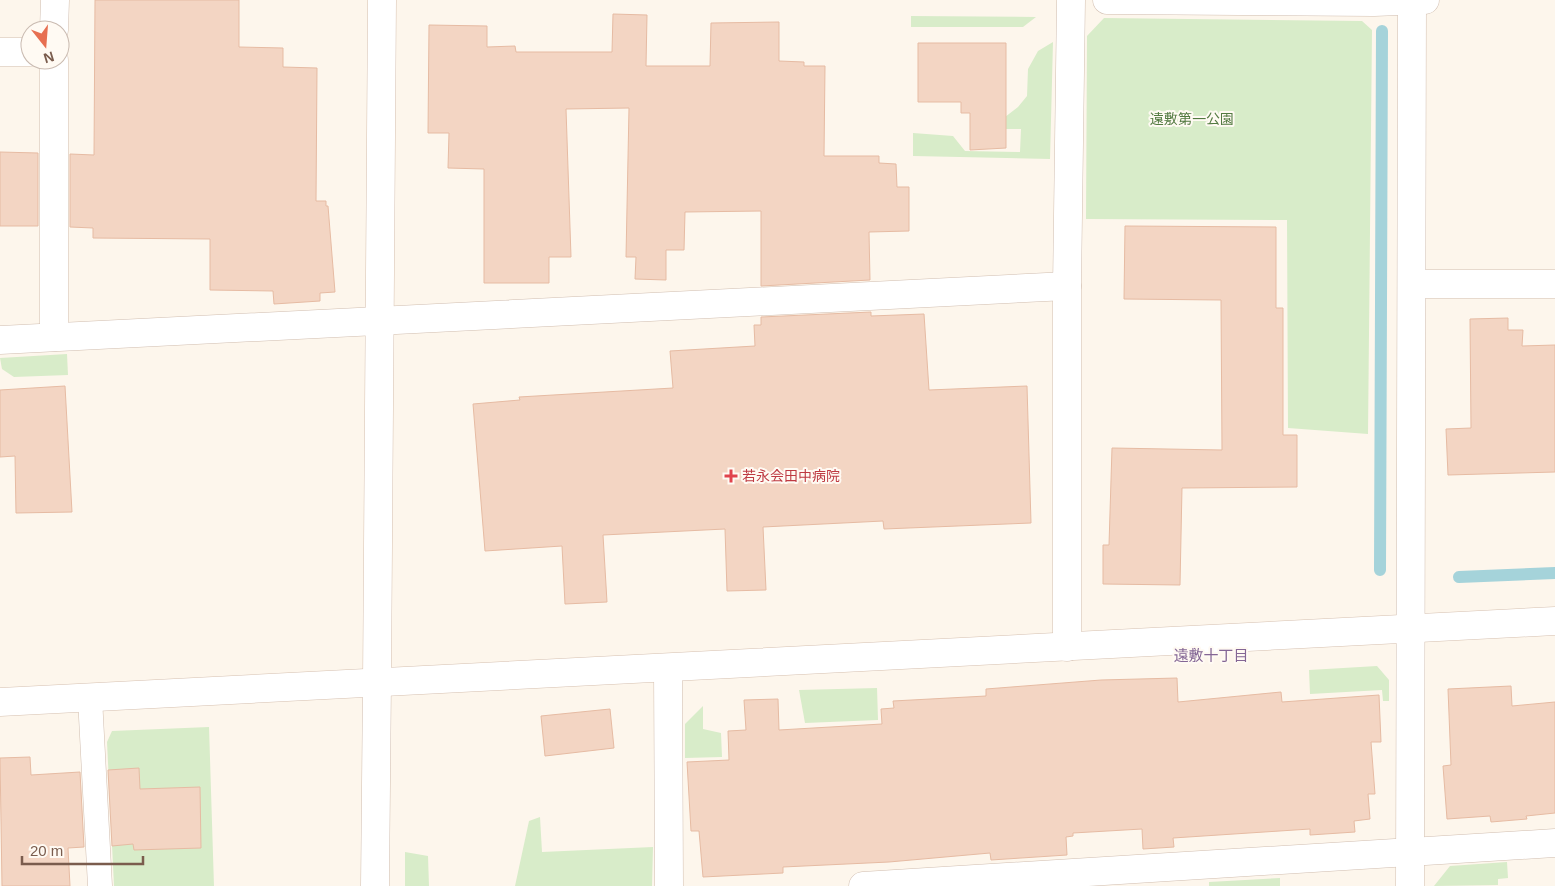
<svg xmlns="http://www.w3.org/2000/svg" width="1555" height="886" font-family="Arial,'Noto Sans JP',sans-serif">
<style>
.green{fill:#d8ecc9}
.lines{fill:none;stroke-linecap:round;stroke-linejoin:round}
.stream{stroke:#a5d3da;stroke-width:12}
.building{fill:#f3d5c3;stroke:#e6bba3}
.lane-casing{stroke:#d1beb0;stroke-width:25}
.street-casing{stroke:#d1beb0;stroke-width:29}
.secondary-casing{stroke:#d6c0b0;stroke-width:29}
.lane{stroke:#fff;stroke-width:24}
.street{stroke:#fff;stroke-width:28}
.secondary{stroke:#fff;stroke-width:28}
.health-dot{fill:#e0444e;stroke:#fffaf3;stroke-width:2}
.labels{text-anchor:middle;dominant-baseline:central;stroke-width:4;stroke-linejoin:round;paint-order:stroke}
.park-label{font-size:14px;fill:#537a41;stroke:#fffaf3}
.health-label{font-size:14px;fill:#be3a42;stroke:#fffaf3;text-anchor:start}
.neighbourhood-label{font-size:15px;fill:#846695;stroke:#fffaf3}
</style>
<rect width="100%" height="100%" fill="#fdf6ec"/>
<g class="green">
<path d="M911,16L1036,17L1023,27H911Z"/>
<path d="M1104,18L1362,21L1372,30L1368,434L1288,428L1287,220L1086,219L1087,36Z"/>
<path d="M1053,42L1050,159L913,156V133L953,136L965,151L1020,152L1021,129H997L996,124L1018,107L1027,96L1028,69L1038,51Z"/>
<path d="M67,354L68,375L14,377L2,369L0,358Z"/>
<path d="M1377,666L1389,680V701H1383L1382,690L1310,694L1309,670Z"/>
<path d="M877,688L878,720L805,723L799,690Z"/>
<path d="M703,706V729L721,733L722,757L685,758V724Z"/>
<path d="M209,727L214,886H114L107,742L112,731Z"/>
<path d="M540,817L542,852L653,847L652,886H515L529,821Z"/>
<path d="M405,852L428,856L429,886H405Z"/>
<path d="M1507,862L1508,878L1498,879V885L1434,886L1450,866Z"/>
<path d="M1280,878V886H1209V882Z"/>
</g>
<g class="lines">
<g class="stream">
<path d="M1380,570L1382,31"/>
<path d="M1459,577L1555,573"/>
</g>
</g>
<g class="building">
<path d="M95,0H239V47L283,48V67L317,68L316,201H326V206H328L335,292L320,293V301L274,304L273,291L210,290V239L93,238V228L70,227V154L94,155Z"/>
<path d="M613,14L647,15L646,66H710L711,23L779,22V61L804,62V66H825L824,156H879V163L896,164L897,187H909V231L869,232L870,280L761,286V211L685,212L684,250H666V280L635,279L636,257H626L629,108L566,109L571,257H549V283H484V169L448,168L449,133H428L429,25L487,26V47L515,46L516,52H612Z"/>
<path d="M918,43H1006V148L970,150V113H961V102H918Z"/>
<path d="M0,152L38,153V226H0Z"/>
<path d="M1125,226L1276,227V308H1283V435H1297V487L1182,488L1180,585L1103,584V545H1109L1112,448L1222,450L1221,300L1124,299Z"/>
<path d="M871,312V316L924,314L929,390L1027,386L1031,523L884,529L883,521L763,527L766,590L727,591L725,529L603,535L607,602L565,604L562,546L485,551L473,404L520,400L519,397L673,388L670,351L755,346L754,325H761V317Z"/>
<path d="M1508,318V330H1523L1522,346L1555,345V472L1448,475L1446,429L1471,428L1470,319Z"/>
<path d="M65,386L72,512L16,513L15,456L0,457V390Z"/>
<path d="M1177,678L1178,702L1281,692L1282,702L1379,695L1381,742H1371L1375,794H1368L1370,819L1354,821L1355,832L1310,835V829L1173,838L1174,847L1143,849L1142,829L1073,833V836L1066,837L1067,855L991,860L990,853L889,862L783,867V873L703,877L699,831H691L687,762L729,760L728,731L746,730L744,700L778,699L779,730L882,724L881,709L894,708L893,701L986,696V689L1101,680Z"/>
<path d="M1511,686L1512,706L1555,702V813L1526,816L1527,819L1491,822L1490,816L1447,819L1443,766L1451,765L1448,689Z"/>
<path d="M610,709L614,748L545,756L541,716Z"/>
<path d="M30,757L31,775L80,772L84,847L68,848L70,886H2L0,758Z"/>
<path d="M139,768L140,789L200,787L201,848L134,850L133,844L112,846L108,770Z"/>
</g>
<g class="lines">
<g class="lane-casing">
<path id="lane" d="M90,698L100,886"/>
</g>
<g class="street-casing">
<g id="street">
<path d="M1107,0L1374,2L1425,0"/>
<path d="M54,30L55,0"/>
<path d="M0,52H30"/>
<path d="M54,60V337"/>
<path d="M1412,284H1555"/>
<path d="M0,340L1067,286"/>
<path d="M1067,647V286L1071,0"/>
<path d="M668,668L669,886"/>
<path d="M375,886L377,682"/>
<path d="M863,886L1555,843"/>
<path d="M1410,886L1412,0"/>
</g>
</g>
<g class="secondary-casing">
<g id="secondary">
<path d="M377,682L382,0"/>
<path d="M0,702L1555,621"/>
</g>
</g>
<use href="#lane" class="lane"/>
<use href="#street" class="street"/>
<use href="#secondary" class="secondary"/>
</g>
<path class="health-dot" d="M728.5 468.5h5v5h5v5h-5v5h-5v-5h-5v-5h5z"/>
<g class="labels">
<g class="park-label">
<text x="1192" y="119">遠敷第一公園</text>
</g>
<g class="health-label">
<text x="742" y="476">若永会田中病院</text>
</g>
<g class="neighbourhood-label">
<text x="1211" y="655">遠敷十丁目</text>
</g>
</g>
<g transform="translate(45 45) rotate(163)"><circle r="24" fill="#fffaf3" stroke="#cabbb1"/>
<path d="M0-4L9 19L0 12L-9 19Z" fill="#e76f51"/>
<text y="-8" font-size="14" font-weight="bold" text-anchor="middle" fill="#7a5c4d">N</text>
</g>
<path d="M22 856v8h121v-8" fill="none" stroke="#7a5c4d" stroke-width="2.5"/>
<text x="30" y="856" font-size="15" fill="#7a5c4d" stroke="#fffaf3" stroke-width="4" paint-order="stroke">20 m</text>
</svg>
